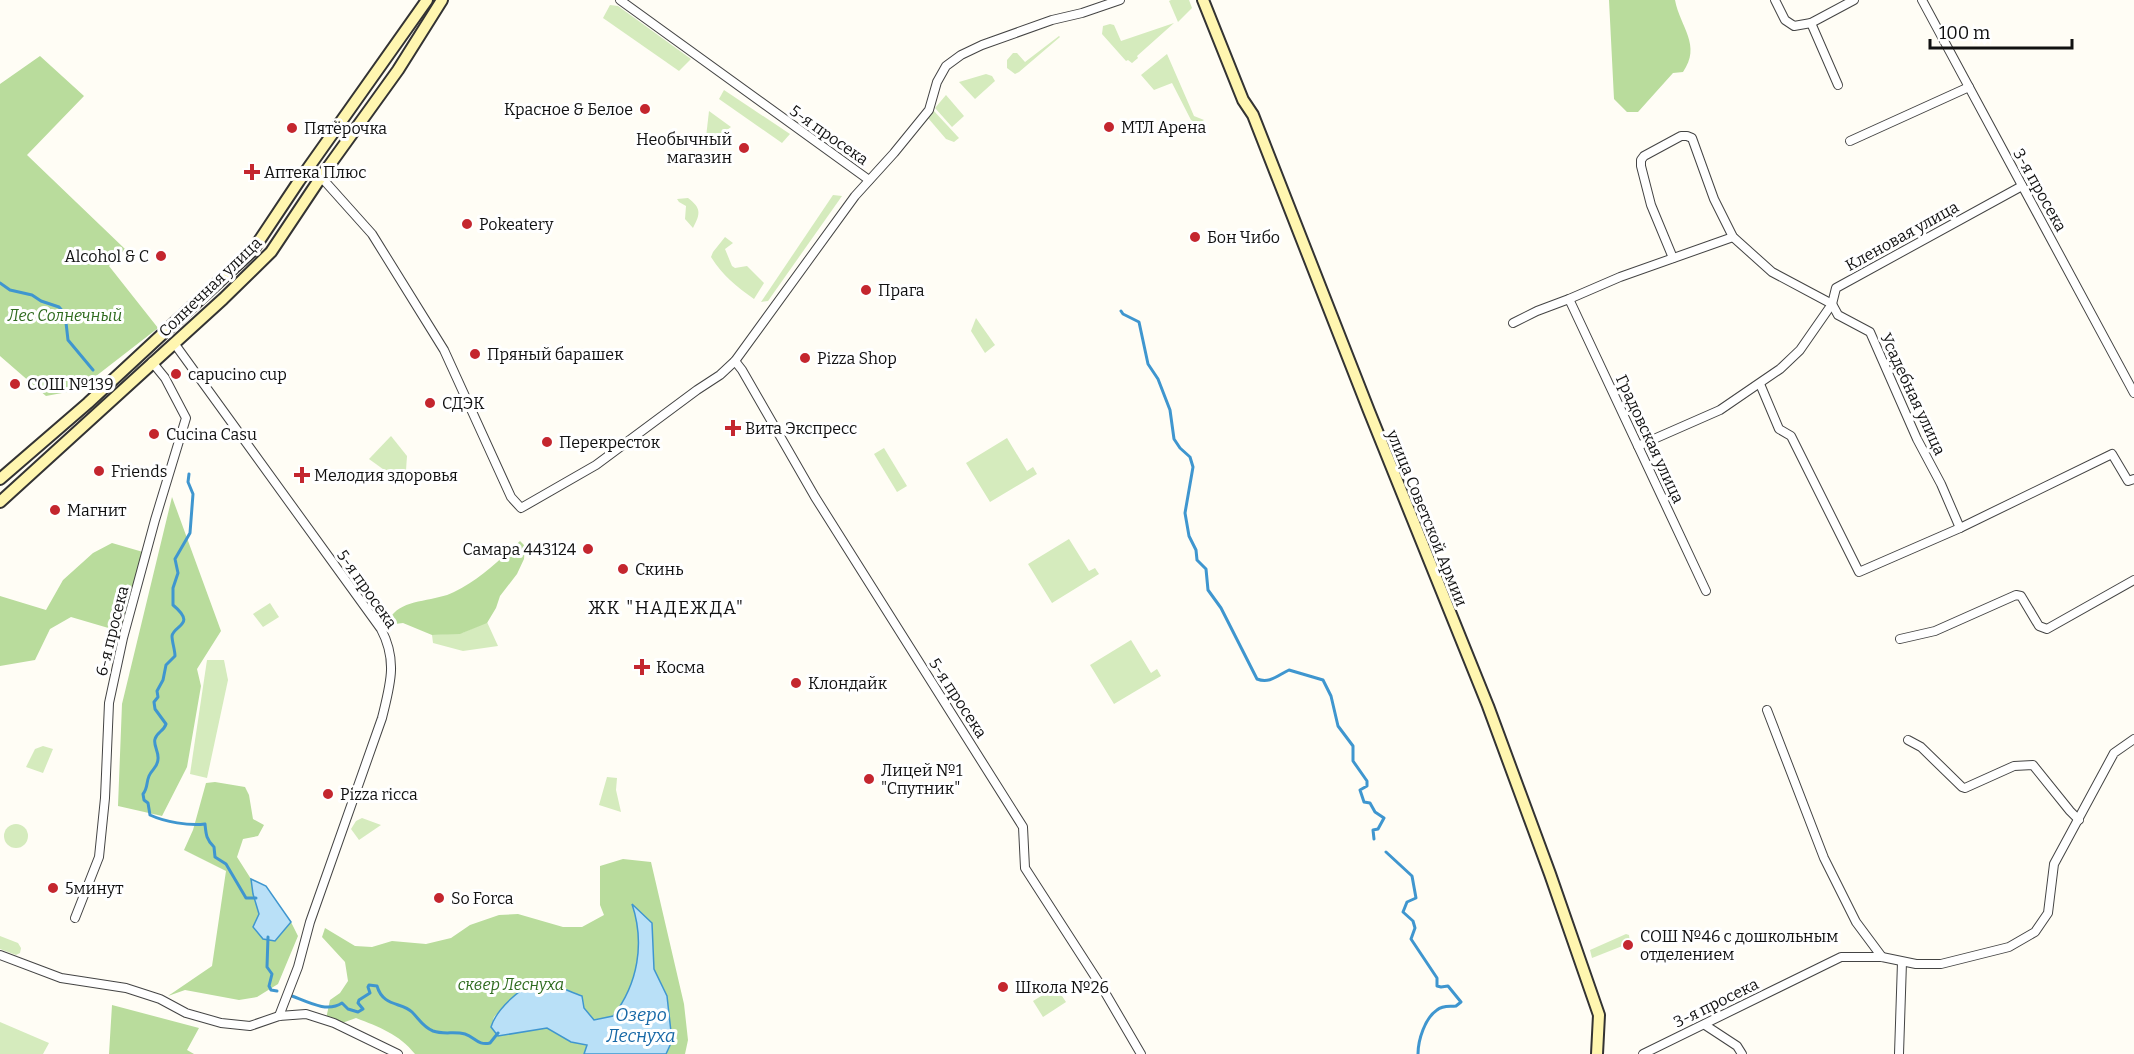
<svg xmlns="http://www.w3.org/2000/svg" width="2134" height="1054" font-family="Bitter,serif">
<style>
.green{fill:#d5ebbd}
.forest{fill:#b9dc9c}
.water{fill:#b9e0f7;stroke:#3f96cf;stroke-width:1.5}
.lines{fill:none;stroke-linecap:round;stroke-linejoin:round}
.stream{stroke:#3f96cf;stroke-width:3}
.street-casing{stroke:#444;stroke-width:10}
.secondary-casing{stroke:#333;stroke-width:14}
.street{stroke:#fff;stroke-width:8}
.secondary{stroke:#fff6b0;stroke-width:10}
.poi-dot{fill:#c4262e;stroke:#fff;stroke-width:2}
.labels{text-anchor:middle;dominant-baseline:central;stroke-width:6;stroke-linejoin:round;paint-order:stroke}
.poi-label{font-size:16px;fill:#111;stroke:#fff;text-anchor:start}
.street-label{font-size:16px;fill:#111;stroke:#fff}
.park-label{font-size:16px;font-style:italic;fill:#2f6b1f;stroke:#fff}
.neighbourhood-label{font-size:18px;letter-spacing:1.5px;fill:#111;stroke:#fff}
.water-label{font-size:18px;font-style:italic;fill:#1768a6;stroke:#fff}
</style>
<rect width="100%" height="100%" fill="#fffdf5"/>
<g class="green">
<path d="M1171,0H1189L1192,8L1178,22L1169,1Z"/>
<path d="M610,5L618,6L691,59L679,71L603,18Z"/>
<path d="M1174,23L1137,56L1138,58L1132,63L1128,60L1126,61L1102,34L1103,26L1110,24L1114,25L1121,41Z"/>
<path d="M1059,36L1060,37L1019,72L1015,74L1007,68V60L1013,53H1017L1025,62Z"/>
<path d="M1167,54L1194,116L1204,120L1198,124L1191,120L1172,83L1154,90L1141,75Z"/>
<path d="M986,74L992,76L995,81L975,99L959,82Z"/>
<path d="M724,90L790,134L782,143L719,99Z"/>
<path d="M946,95L964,116L952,127L935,108Z"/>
<path d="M933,110L959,138L954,142L946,139L928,118Z"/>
<path d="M709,111L731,127L705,146Z"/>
<path d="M833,195L842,196L768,301L761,302Z"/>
<path d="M688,198C701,208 701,213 693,228L685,219L686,206L679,202L677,199Z"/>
<path d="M725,237L733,243L725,249L732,266L735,268L747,266L764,283L754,299C736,286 723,276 711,257L713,252Z"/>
<path d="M976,318L995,345L985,353L971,331Z"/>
<path d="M391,436L407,456L405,485L369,459Z"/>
<path d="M1007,438L1027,471L1033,467L1037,474L990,502L966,463Z"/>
<path d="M884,448L907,486L897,492L874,454Z"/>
<path d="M1069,539L1089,571L1095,568L1099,574L1052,603L1028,564Z"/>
<path d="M270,603L279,617L263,627L253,614Z"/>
<path d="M487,622L498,646L463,651L433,643L432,635L462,633Z"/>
<path d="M1131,640L1151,673L1157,669L1161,676L1114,704L1090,665Z"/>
<path d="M207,660H224L228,680L207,778L190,774Z"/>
<path d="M43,746L53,749L43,773L26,767L35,749Z"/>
<path d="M607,777L617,778L616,790L621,812L599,805Z"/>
<path d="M362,818L381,825L359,840L351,829L356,821Z"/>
<circle cx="16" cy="836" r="12"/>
<path d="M1626,934L1629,935L1630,943L1592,958L1590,950Z"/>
<path d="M0,936L18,943L21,948L20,953L16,955L0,949Z"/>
<path d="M1056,987L1066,1002L1043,1017L1033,1001Z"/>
<path d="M0,1022L49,1043L43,1054H0Z"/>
</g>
<g class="forest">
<path d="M1609,0H1675C1680,27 1702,45 1683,72L1673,73L1638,112H1627L1614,99Z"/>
<path d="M40,56L84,96L27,155L125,249L109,266L158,328L78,390L46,396L0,356V84Z"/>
<path d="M172,497L221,631L197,669L201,686L187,767L162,816L118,806L122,704Z"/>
<path d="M520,541L525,546L524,559L517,574L500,596L496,608L487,623L460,634L432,635L403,623L387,625C389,621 391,615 394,613C407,599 437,601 454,592C479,580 499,560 520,541Z"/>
<path d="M112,543L143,552L122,632L71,617L50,629L35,660L0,666V596L46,610L63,580L93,553Z"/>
<path d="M215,782L245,787L249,795L253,819L264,825L258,836L243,839L237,857L251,879L253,894L259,914L275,941L291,922L298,936L278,984L257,997L239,1000L185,990L168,996L212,966L226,871L184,850L193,830L206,783Z"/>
<path d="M623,859L651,862L684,1004L688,1040L685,1054H666L672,1041L667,996L654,969L652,924L633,906C635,912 638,918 639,924C644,955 632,992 613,1016L594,1020L584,1008L521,990L494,1017L491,1027L498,1036L547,1028L571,1042L587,1045L584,1054H415C399,1034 379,1027 356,1018L342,1023L326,1019L330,1000L340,993L348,981L345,962L322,937L325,928L355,946L372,947L392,941L426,944L451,938L470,925L499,915L518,914L563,927H582L604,915L600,905V866Z"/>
<path d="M112,1005L199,1028L187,1050L194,1054H109Z"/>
</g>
<g class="water">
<path d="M251,879L266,886L291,922L275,941L263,939L253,927L259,914L253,894Z"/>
<path d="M632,904L652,923L654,969L667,996L672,1041L666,1054H584L587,1045L571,1042L547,1028L498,1036L491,1027C496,1010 523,983 542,982C551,982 572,993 582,996L584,1008L594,1020L613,1016C638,984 645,943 632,904Z"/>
</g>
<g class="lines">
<g class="stream">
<path d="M0,283L10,290L32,295L41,301L59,307L65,314L68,340L93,370"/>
<path d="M1121,311L1123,314L1139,322L1148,364L1158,379L1170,410L1174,439L1180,448L1190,457L1193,467L1185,513L1189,536L1196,550L1197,560L1206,569L1208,590L1221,608L1257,679C1270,684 1278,675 1289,670L1323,680L1331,696L1338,726L1353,746V761L1367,781V786L1360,790L1364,802L1370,803L1375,812L1384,818L1378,829L1373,830L1374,839"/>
<path d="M189,474L188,482L193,494L190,533L175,559L178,573L173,588V605C197,625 174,625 172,636C172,642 175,650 175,656L166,665L163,680L157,691L158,697L154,702L155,709L166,724C164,731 157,732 155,739C153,745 159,752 158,759C158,767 152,769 149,776C146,783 148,788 143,794L144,800L148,803L150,815C165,822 189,826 205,824C206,834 206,839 214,847L215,857L226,864L246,898H256"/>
<path d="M1386,852L1412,876L1416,898L1407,902L1403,912L1413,921L1415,928L1411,939L1437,978V986L1441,987L1448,986L1461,1002L1456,1006C1450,1007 1443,1005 1437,1010C1425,1018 1418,1040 1418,1054"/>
<path d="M268,937L267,967L272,974L269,986L271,990L277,991"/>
<path d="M292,996C308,1002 327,1013 342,1003L348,1009L358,1012L363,1009L358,1003L359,1000L370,993L368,987L369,985L377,986C383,1007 402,1002 412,1012C419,1019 423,1027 433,1031C444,1035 454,1031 465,1034C475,1037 478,1046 490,1043L498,1033"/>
</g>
<g class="street-casing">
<g id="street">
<path d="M620,0L869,180"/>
<path d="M1775,0L1785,20L1794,26L1811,23L1854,0"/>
<path d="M1922,0L2134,393"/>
<path d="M1811,23L1838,85"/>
<path d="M1850,141L1969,87"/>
<path d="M321,177L372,234L444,350L511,497L521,508L596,465L697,390L720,375L735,361L855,196L894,153L929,110L937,82L946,66L961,55L982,45L1052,20L1082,13L1120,0"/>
<path d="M1673,258L1651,205L1641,166V160L1644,156L1681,136H1687L1692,138L1714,199L1733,237L1772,272L1832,304L1838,315L1870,332L1917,439L1941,484L1960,528"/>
<path d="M1569,299L1706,591"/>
<path d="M1513,323L1537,311L1569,299L1620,277L1733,237"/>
<path d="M174,343L381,629C398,661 390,685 382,718L310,922L298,967L279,1016"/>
<path d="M735,361L742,370L815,497L1023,827L1025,868L1103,989L1141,1054"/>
<path d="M1760,384L1779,429L1791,436L1859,572L1960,528L2112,454L2128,481L2134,479"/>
<path d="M1638,446L1720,410L1780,369L1800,350L1832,304L1836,288L2022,186"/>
<path d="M1900,639L1935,631L2016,595L2021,596L2039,626L2047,629L2134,580"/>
<path d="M1767,710L1824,858L1856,922L1882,957"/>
<path d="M1908,740L1921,747L1962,787L1965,788L2014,766L2033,765L2070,811L2079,820"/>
<path d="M75,918L99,857L105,798L109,703L123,638L155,520L186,418L165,378L152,362"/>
<path d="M0,955L61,978L126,988L160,999L186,1013L221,1023L250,1026L279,1016L306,1014L334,1023L398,1054"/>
<path d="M1705,1025L1737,1046L1742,1054"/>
<path d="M1643,1054L1841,957H1882L1916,964H1941L2009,947L2035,932L2048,913L2054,864L2114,753L2134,739"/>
<path d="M1899,1054L1902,962"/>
</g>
</g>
<g class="secondary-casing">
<g id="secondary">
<path d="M1203,0L1243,100L1253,115L1369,411L1488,706L1550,874L1599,1015L1597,1054"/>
<path d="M0,479L88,403L253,250L299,181L427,0"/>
<path d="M0,502L223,299L271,252L321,177L398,70L442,0"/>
</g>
</g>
<use href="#street" class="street"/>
<use href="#secondary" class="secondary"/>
</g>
<g class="poi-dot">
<circle cx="645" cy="109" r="6"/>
<circle cx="1109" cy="127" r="6"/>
<circle cx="292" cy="128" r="6"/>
<circle cx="744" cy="148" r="6"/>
<path d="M249 163h6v6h6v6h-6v6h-6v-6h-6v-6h6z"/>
<circle cx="467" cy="224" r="6"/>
<circle cx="1195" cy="237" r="6"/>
<circle cx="161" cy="256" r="6"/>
<circle cx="866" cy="290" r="6"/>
<circle cx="475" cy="354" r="6"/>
<circle cx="805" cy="358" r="6"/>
<circle cx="176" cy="374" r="6"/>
<circle cx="15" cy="384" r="6"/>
<circle cx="430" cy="403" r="6"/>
<path d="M730 419h6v6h6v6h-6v6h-6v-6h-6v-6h6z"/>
<circle cx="154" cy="434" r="6"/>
<circle cx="547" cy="442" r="6"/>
<circle cx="99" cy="471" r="6"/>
<path d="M299 466h6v6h6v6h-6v6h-6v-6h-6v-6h6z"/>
<circle cx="55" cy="510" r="6"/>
<circle cx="588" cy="549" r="6"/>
<circle cx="623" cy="569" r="6"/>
<path d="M639 658h6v6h6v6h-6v6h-6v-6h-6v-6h6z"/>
<circle cx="796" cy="683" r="6"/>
<circle cx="869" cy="779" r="6"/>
<circle cx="328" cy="794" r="6"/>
<circle cx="53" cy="888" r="6"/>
<circle cx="439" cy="898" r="6"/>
<circle cx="1628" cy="945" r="6"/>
<circle cx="1003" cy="987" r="6"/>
</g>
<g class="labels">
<g class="poi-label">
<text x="633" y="109" text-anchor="end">Красное &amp; Белое</text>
<text x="1121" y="127">МТЛ Арена</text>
<text x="304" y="128">Пятёрочка</text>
<text x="732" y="139" text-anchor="end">Необычный<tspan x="732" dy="18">магазин</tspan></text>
<text x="264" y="172">Аптека Плюс</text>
<text x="479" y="224">Pokeatery</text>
<text x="1207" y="237">Бон Чибо</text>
<text x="149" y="256" text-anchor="end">Alcohol &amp; C</text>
<text x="878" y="290">Прага</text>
<text x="487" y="354">Пряный барашек</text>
<text x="817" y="358">Pizza Shop</text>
<text x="188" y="374">capucino cup</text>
<text x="27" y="384">СОШ №139</text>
<text x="442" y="403">СДЭК</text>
<text x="745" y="428">Вита Экспресс</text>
<text x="166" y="434">Cucina Casu</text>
<text x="559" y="442">Перекресток</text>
<text x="111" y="471">Friends</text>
<text x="314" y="475">Мелодия здоровья</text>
<text x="67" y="510">Магнит</text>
<text x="576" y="549" text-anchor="end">Самара 443124</text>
<text x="635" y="569">Скинь</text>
<text x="656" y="667">Косма</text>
<text x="808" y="683">Клондайк</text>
<text x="881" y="770">Лицей №1<tspan x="881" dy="18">"Спутник"</tspan></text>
<text x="340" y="794">Pizza ricca</text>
<text x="65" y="888">5минут</text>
<text x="451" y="898">So Forca</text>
<text x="1640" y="936">СОШ №46 с дошкольным<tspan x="1640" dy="18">отделением</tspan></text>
<text x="1015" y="987">Школа №26</text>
</g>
<g class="street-label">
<text transform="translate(829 135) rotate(35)">5-я просека</text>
<text transform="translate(2040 190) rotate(61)">3-я просека</text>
<text transform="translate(1902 236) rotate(-29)">Кленовая улица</text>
<text transform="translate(210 287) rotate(-44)">Солнечная улица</text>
<text transform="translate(1913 394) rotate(65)">Усадебная улица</text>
<text transform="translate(1650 439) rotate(65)">Градовская улица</text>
<text transform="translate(1427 518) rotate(68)">улица Советской Армии</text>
<text transform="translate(367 589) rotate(55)">5-я просека</text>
<text transform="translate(112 631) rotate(-76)">6-я просека</text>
<text transform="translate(958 698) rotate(57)">5-я просека</text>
<text transform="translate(1716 1003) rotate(-26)">3-я просека</text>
</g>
<g class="park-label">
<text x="65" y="315">Лес Солнечный</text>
<text x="511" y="984">сквер Леснуха</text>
</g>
<g class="neighbourhood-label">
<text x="666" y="608">ЖК "НАДЕЖДА"</text>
</g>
<g class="water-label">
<text x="641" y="1015">Озеро<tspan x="641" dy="21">Леснуха</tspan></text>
</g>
</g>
<path d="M1930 39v9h142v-9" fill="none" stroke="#111111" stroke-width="3"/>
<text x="1939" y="39" font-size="18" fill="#111111" stroke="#ffffff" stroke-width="4.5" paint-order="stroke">100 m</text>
</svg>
